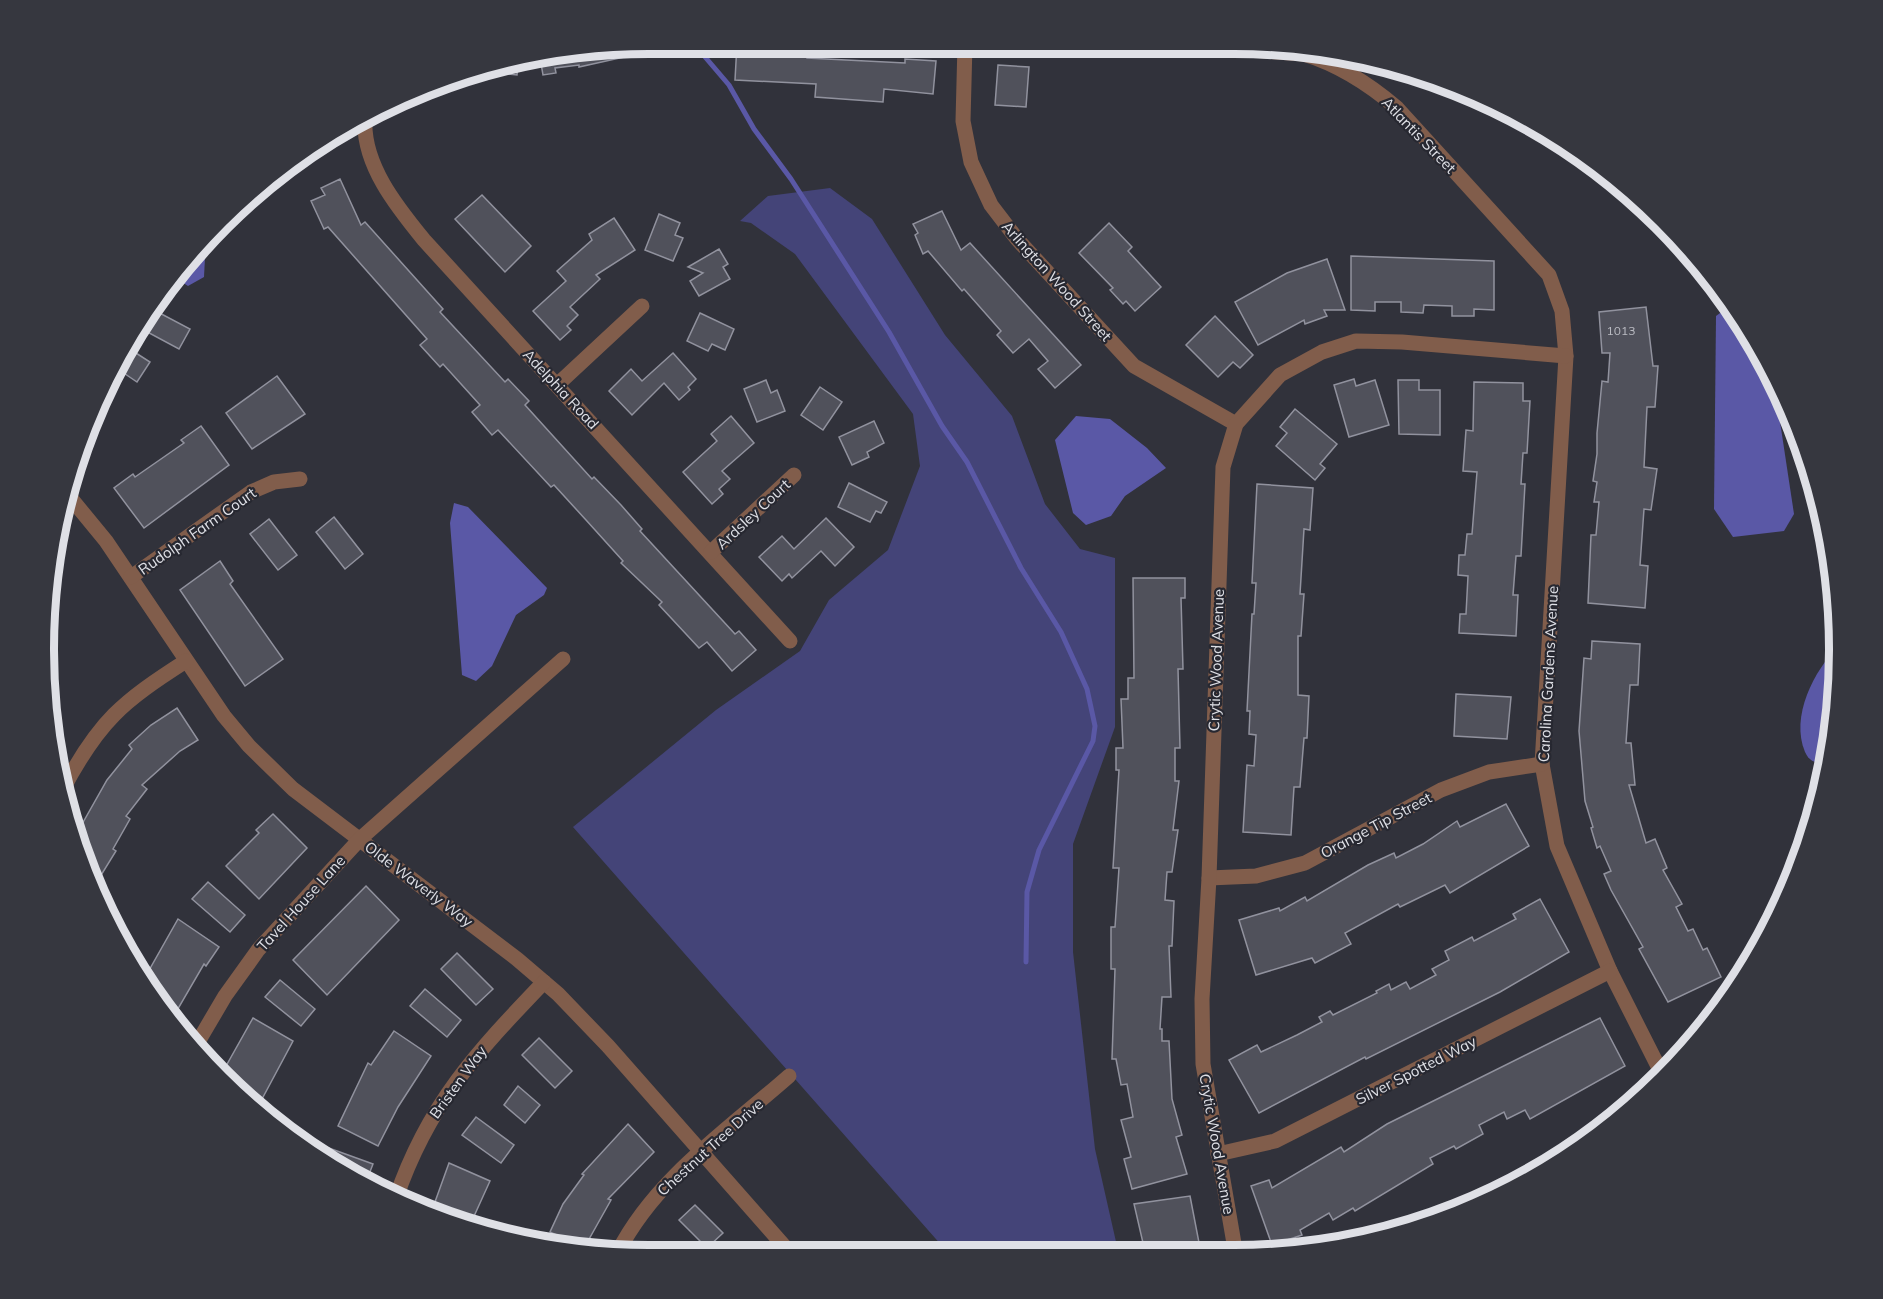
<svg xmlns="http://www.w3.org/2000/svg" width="1883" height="1299" font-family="Mulish,sans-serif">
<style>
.green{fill:#444478}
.water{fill:#5a58a6}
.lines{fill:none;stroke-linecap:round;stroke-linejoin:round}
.stream{stroke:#5a58a6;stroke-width:5}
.building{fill:#50515b;stroke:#91929e;stroke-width:1.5}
.minor{stroke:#815d4b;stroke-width:15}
.labels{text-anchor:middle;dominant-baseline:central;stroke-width:4.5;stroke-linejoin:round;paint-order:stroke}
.number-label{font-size:12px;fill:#bbbcc3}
.street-label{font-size:15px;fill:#dfe0e6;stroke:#272831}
.rim{fill:none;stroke:#dfe0e6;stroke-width:8}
</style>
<rect width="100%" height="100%" fill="#31323b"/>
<path class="green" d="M830,188L872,219L945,335L1012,416L1045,504L1080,549L1115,558V727L1073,844V952L1095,1149L1119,1255H950L573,827L716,710L800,651L829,600L888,550L920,466L913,414L795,254L751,223L740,221L768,196Z"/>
<g class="water">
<path d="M206,239L204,277L188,286L174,277L194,250Z"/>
<path d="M1731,305L1774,382L1794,514L1784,531L1733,537L1714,509L1716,316Z"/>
<path d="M1076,416L1110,419L1147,448L1166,468L1125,496L1111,516L1086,525L1073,513L1055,440Z"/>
<path d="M454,503L468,507L547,588L544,595L516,615L492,666L476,681L462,675L450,523Z"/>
<path d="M1839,645L1828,762C1818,764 1810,763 1805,752C1790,716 1814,671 1839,645Z"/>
</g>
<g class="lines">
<path class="stream" d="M694,44L729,85L754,129L791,179L889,332L942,426L967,462L1021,568L1061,632L1087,689L1095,726L1093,741L1039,850L1027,892L1026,962"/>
</g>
<g class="building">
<path d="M737,44H764V48L807,51V58L905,63V59L936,61L933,94L884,89L883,102L815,97L816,84L735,80Z"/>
<path d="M627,46L629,56L579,67V65L555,68L556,73L543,75L540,58Z"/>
<path d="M518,61L517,75L479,71L492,64Z"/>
<path d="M998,65L1029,67L1026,107L995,105Z"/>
<path d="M340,179L361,225L365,222L443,309L440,312L505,382L508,379L529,401L525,405L592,479L594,477L621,505L642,529L640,531L735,634L739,631L756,650L732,671L707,642L699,648L659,605L662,602L621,563L623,561L586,520L554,485L551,487L498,430L492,435L472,412L480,405L443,364L440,367L420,345L427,339L328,227L324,229L311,201L325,195L321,188Z"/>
<path d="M482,195L531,246L505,272L455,219Z"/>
<path d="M942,211L961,250L970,243L1081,365L1055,388L1038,369L1048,361L1029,339L1013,353L997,335L1001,331L964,289L962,291L928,251L923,254L915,235L918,233L913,224Z"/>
<path d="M659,214L680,223L675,235L683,238L673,261L645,250Z"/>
<path d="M614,218L635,250L596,275L600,279L570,307L578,315L567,326L571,330L560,340L533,311L566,281L557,271L592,240L589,234Z"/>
<path d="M1109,223L1132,247L1128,251L1161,287L1135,311L1126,301L1123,304L1110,290L1113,288L1079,253Z"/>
<path d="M719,249L728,264L723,267L730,279L699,296L690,281L703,273L688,267Z"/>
<path d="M1351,256L1494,261V310L1474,309V316H1452V306L1424,305L1423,313L1401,312V302H1375V311L1351,310Z"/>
<path d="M1327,259L1345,310H1324L1327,316L1305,324L1304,320L1258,345L1235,302L1287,273Z"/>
<path d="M1646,307L1653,366H1658L1655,407H1647L1644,467L1657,469L1651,510L1644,509L1640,565L1648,566L1645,608L1588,603L1591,535H1596L1599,502H1594L1597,482L1593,481L1597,454V433L1602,381L1608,382L1610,353H1602L1599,312Z"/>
<path d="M152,309L190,329L179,349L138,327Z"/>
<path d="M700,313L734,329L725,350L712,344L708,351L687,341Z"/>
<path d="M1215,316L1253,355L1240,368L1233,362L1218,377L1186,345Z"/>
<path d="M125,346L150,362L137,382L115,367Z"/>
<path d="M673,353L696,379L688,387L690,390L679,400L664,383L632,415L609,391L631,369L642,381Z"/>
<path d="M277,376L305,414L252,449L226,413Z"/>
<path d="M1354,379L1356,386L1375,380L1389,425L1349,437L1334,385Z"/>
<path d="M766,380L771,393L777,390L785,411L757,422L744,389Z"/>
<path d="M1398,380H1419V390H1440V435L1399,434Z"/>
<path d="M1474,382L1523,383V401H1530L1527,453H1523L1521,484H1525L1521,556H1516L1513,595H1518L1516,636L1459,633L1460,614H1466L1468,576L1458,575L1459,555H1465L1467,534H1472L1477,472L1463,471L1466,430L1473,431Z"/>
<path d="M820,387L842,402L823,430L801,415Z"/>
<path d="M1295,409L1337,444L1320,464L1325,468L1315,480L1276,446L1287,433L1280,427Z"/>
<path d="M731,416L754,443L722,471L730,479L719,489L723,494L712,504L683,472L717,441L711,434Z"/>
<path d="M874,421L884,443L867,452L869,457L852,465L839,437Z"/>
<path d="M201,426L229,465L144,528L114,488L133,474L135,477L184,443L181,440Z"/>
<path d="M849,483L887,502L881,513L876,511L870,522L838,507Z"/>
<path d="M1257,484L1313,488L1310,530L1304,529L1300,594H1304L1301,636H1298V695L1309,696L1307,738H1304L1300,787H1294L1291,835L1243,832L1247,765L1254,766L1256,735L1249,734L1250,711H1247L1252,614H1254L1256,583H1252Z"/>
<path d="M334,517L363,554L345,569L316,532Z"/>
<path d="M826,518L854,547L835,566L821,551L792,578L789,574L782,581L759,557L782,536L794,549Z"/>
<path d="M269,519L297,555L278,570L250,534Z"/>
<path d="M220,561L233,581L230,584L283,659L245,686L180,590Z"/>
<path d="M1133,578H1185V598H1181L1183,669H1178L1180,748H1175V781H1179L1173,830H1178L1172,872H1167L1165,900L1174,901L1172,946H1169L1171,997H1162L1160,1029H1162V1041H1169L1172,1099L1182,1135L1176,1137L1187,1174L1132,1189L1124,1159L1131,1157L1121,1120L1133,1117L1127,1084L1121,1085L1116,1059H1112L1115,969H1111V927H1115L1119,868H1113L1119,770H1116V748H1123L1121,699H1128V678H1134Z"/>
<path d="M1592,641L1640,644L1638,685H1630L1626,743H1631L1635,785H1629L1646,843L1655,839L1667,868L1663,870L1682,904L1676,907L1688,931L1693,929L1703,950L1707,948L1721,977L1668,1002L1639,949L1643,947L1611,890L1604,874L1611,871L1600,846L1597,848L1591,828L1593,827L1585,801L1579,731L1584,658L1591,659Z"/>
<path d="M1456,694L1511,697L1507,739L1454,736Z"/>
<path d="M177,708L198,740L180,751L142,785L147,789L126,816L130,819L113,849L116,851L95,885L77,833L107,780L132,749L129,745L151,725Z"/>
<path d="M1506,804L1529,846L1450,893L1445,885L1400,907L1398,904L1345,933L1351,944L1315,963L1312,958L1256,975L1239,920L1279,908L1280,911L1305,897L1307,901L1368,865L1394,853L1396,858L1423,844L1457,821L1460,827Z"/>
<path d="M273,814L307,848L259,899L226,866L259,833L256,830Z"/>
<path d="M208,882L245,915L230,932L192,899Z"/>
<path d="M366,886L399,920L327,995L293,960Z"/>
<path d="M1540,899L1569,952L1500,992L1366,1059L1365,1057L1259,1113L1229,1060L1257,1045L1261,1052L1297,1035L1322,1022L1319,1017L1330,1011L1333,1015L1377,993L1376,991L1389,984L1391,990L1406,982L1410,989L1436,975L1432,969L1449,960L1445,951L1472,937L1474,941L1516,919L1513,914Z"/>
<path d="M178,919L219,947L206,966L204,964L172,1019L143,981Z"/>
<path d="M457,953L493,989L476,1005L441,969Z"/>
<path d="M280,980L315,1009L301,1026L265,997Z"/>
<path d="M425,989L461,1020L447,1037L410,1006Z"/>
<path d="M253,1018L293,1041L262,1099L221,1075Z"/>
<path d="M1600,1018L1625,1066L1530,1119L1525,1110L1507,1119L1504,1112L1479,1125L1483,1134L1456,1149L1454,1146L1430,1158L1433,1164L1355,1211L1353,1208L1333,1220L1329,1213L1300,1230L1302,1235L1272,1245L1251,1186L1269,1180L1272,1188L1341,1147L1344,1152L1387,1124Z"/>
<path d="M394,1031L431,1056L398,1107L378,1146L338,1126L368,1063L371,1065Z"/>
<path d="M539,1038L572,1071L555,1088L522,1055Z"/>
<path d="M518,1086L540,1105L525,1123L504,1105Z"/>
<path d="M476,1117L514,1145L501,1163L462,1135Z"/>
<path d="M628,1124L654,1152L608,1199L611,1200L584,1248L550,1232L563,1204L584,1175L582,1174Z"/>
<path d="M326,1147L373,1164L366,1182L322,1158Z"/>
<path d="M449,1163L490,1181L470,1225L431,1213Z"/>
<path d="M1190,1196L1201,1253L1189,1256H1146L1134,1204Z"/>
<path d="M695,1205L723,1233L707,1248L679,1220Z"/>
</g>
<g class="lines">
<g class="minor">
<path d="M965,44L963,121L971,162L991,205L1017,239L1134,366L1236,424"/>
<path d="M1173,44L1304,54C1340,65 1369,84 1397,108L1549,275L1562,311L1566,356L1542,764L1557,846L1610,971L1663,1076"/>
<path d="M365,118C362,164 397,207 424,240L790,641"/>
<path d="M557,385L642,306"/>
<path d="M69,496L106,541L224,716L249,746L293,789L517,959L558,994L608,1046L792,1255"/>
<path d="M711,552L794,475"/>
<path d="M131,577L251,492L274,482L300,479"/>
<path d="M63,789C99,721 122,702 186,661"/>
<path d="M1209,878L1256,876L1305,863L1441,790L1489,772L1542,764"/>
<path d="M195,1047L225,996L258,950L360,839L563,659"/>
<path d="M1218,1154L1275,1141L1610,971"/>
<path d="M396,1198C428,1104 477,1052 544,982"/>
<path d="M618,1252C655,1179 729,1129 789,1076"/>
<path d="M1236,1255L1203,1064L1202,999L1209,878L1223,467L1236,424L1280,375L1322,352L1356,341L1402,342L1566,356"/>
</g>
</g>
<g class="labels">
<g class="number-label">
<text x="1621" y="330">1013</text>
</g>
<g class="street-label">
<text transform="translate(1419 135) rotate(46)">Atlantis Street</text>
<text transform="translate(1057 281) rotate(48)">Arlington Wood Street</text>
<text transform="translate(561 389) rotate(47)">Adelphia Road</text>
<text transform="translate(753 514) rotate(-43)">Ardsley Court</text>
<text transform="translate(197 531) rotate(-35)">Rudolph Farm Court</text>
<text transform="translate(1216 660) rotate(-88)">Crytic Wood Avenue</text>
<text transform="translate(1548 674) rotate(-87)">Carolina Gardens Avenue</text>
<text transform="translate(1376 825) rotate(-28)">Orange Tip Street</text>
<text transform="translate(419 884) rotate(37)">Olde Waverly Way</text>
<text transform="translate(301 903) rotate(-48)">Tavel House Lane</text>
<text transform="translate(1416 1070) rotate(-27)">Silver Spotted Way</text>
<text transform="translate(458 1082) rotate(-54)">Bristen Way</text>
<text transform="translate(1217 1144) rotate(80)">Crytic Wood Avenue</text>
<text transform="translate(710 1147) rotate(-42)">Chestnut Tree Drive</text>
</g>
</g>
<path d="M0 0H1883V1299H0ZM649 54H1234A595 595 0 0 1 1829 649V650A595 595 0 0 1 1234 1245H649A595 595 0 0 1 54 650V649A595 595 0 0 1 649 54Z" fill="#36373f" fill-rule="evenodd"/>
<path class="rim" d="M649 54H1234A595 595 0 0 1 1829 649V650A595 595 0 0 1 1234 1245H649A595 595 0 0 1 54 650V649A595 595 0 0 1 649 54Z"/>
</svg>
